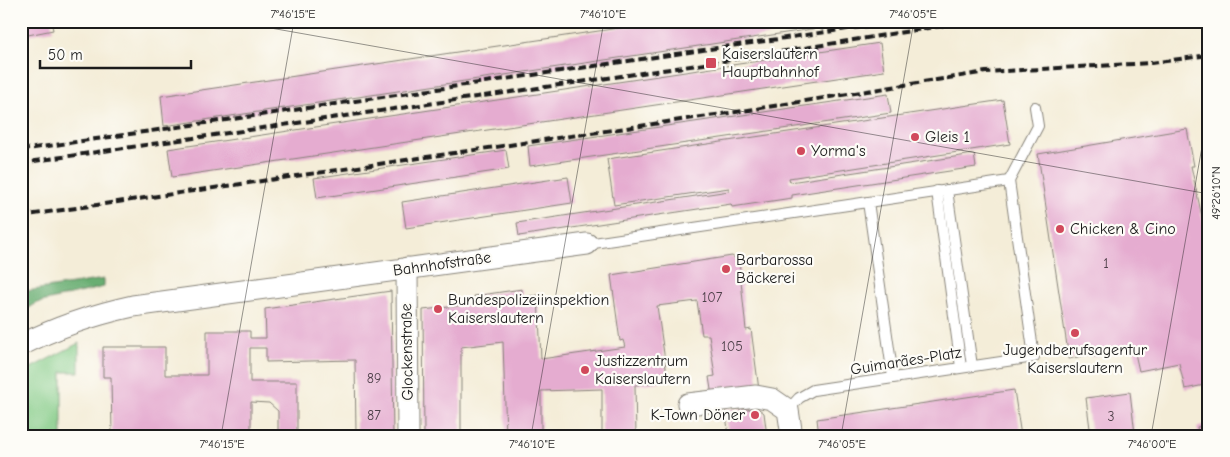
<svg xmlns="http://www.w3.org/2000/svg" width="1230" height="457" font-family="'Comic Neue',sans-serif">
<style>
.green{fill:#82ca85;stroke:#4f7350}
.forest{fill:#69ae72;stroke:#426547}
.building{fill:#e5acd0}
.lines{fill:none;stroke-linecap:round;stroke-linejoin:round}
.service-casing{stroke:#88847a;stroke-width:12}
.minor-casing{stroke:#88847a;stroke-width:23}
.service{stroke:#fff;stroke-width:10}
.minor{stroke:#fff;stroke-width:21}
.rail{stroke:#1c1c1c;stroke-width:4;stroke-dasharray:8 4;stroke-linecap:butt}
.ticks{fill:none;stroke:#1c1c1c;stroke-width:1;stroke-opacity:0.45}
.poi-dot{fill:#d1495b;stroke:#fdfcf7;stroke-width:2}
.labels{text-anchor:middle;dominant-baseline:central;stroke-width:4.5;stroke-linejoin:round;paint-order:stroke}
.number-label{font-size:14px;fill:#4e4049}
.poi-label{font-size:16px;fill:#1c1c1c;stroke:#fdfcf7;text-anchor:start}
.street-label{font-size:16px;fill:#1c1c1c;stroke:#fdfcf7}
.neatline{fill:none;stroke:#1c1c1c;stroke-width:2}
.ticks-label{font-size:12px;text-anchor:middle;fill:#1c1c1c}
</style>
<rect width="100%" height="100%" fill="#fdfcf7"/>
<filter id="ink" filterUnits="userSpaceOnUse"><feTurbulence type="fractalNoise" baseFrequency=".02" numOctaves="2"/><feDisplacementMap in="SourceGraphic" scale="10" xChannelSelector="R" yChannelSelector="G"/><feConvolveMatrix kernelMatrix="1 2 1 2 8 2 1 2 1" color-interpolation-filters="sRGB"/></filter>
<filter id="wash" filterUnits="userSpaceOnUse"><feTurbulence type="fractalNoise" baseFrequency=".0096" numOctaves="4" result="noise"/><feDisplacementMap in="SourceGraphic" scale="20" xChannelSelector="R" yChannelSelector="G"/><feGaussianBlur stdDeviation="1.12" result="paint"/><feColorMatrix in="noise" values="0 0 0 0 0 0 0 0 0 0 0 0 0 0 0 0 0 1.4 0 .05"/><feComposite in="paint" operator="in"/></filter>
<g filter="url(#wash)">
<rect width="100%" height="100%" fill="#f4edd8"/>
<path class="green" d="M79,343V372H62V436H21V373Z"/>
<path class="forest" d="M104,279V287L37,303L21,313V292Z"/>
<g id="blocks">
<g class="building">
<path d="M21,21H51L53,30L23,36Z"/>
<path d="M666,21L859,22L164,126L161,96Z"/>
<path d="M880,43L884,71L172,177L168,149Z"/>
<path d="M888,94L891,113L530,166L528,146Z"/>
<path d="M1003,100L1010,144L789,178L790,182L974,154L976,167L792,195V198L732,207L731,204L519,236L517,223L729,191V188L614,205L607,159Z"/>
<path d="M1187,129L1194,166H1191L1209,249V384L1185,389L1179,363L1139,371L1134,349L1091,357V354L1069,359L1038,154Z"/>
<path d="M506,150L509,169L317,198L314,178Z"/>
<path d="M568,177L572,203L406,228L402,202Z"/>
<path d="M732,256L739,261L746,330L751,329L759,390L712,396L709,377L715,376L709,335H702L697,301L657,306L668,381L635,385L636,436H602V389L541,391V436H506L503,342L461,347V436H424L423,310L474,304V296L522,289V297L538,295L541,359L625,347L623,340L620,341L611,275Z"/>
<path d="M391,291L393,436H336V433H356L355,360L266,362V348H250V382H297V436H278V411L269,403L251,402V436H112L111,377H103V347H165V375H207V331H250V338H266L265,309Z"/>
<path d="M1014,390L1021,436H1002V433L986,436H819L817,419Z"/>
<path d="M1130,392L1135,434L1142,433V436H1091L1086,398Z"/>
<path d="M725,409H759L764,413L767,436H729Z"/>
<path d="M1209,425V436H1199L1197,427Z"/>
</g>
</g>
</g>
<g filter="url(#ink)">
<use href="#blocks" fill-opacity="0" stroke="#88847a" stroke-width="1"/>
<g class="lines">
<g class="service-casing">
<g id="service">
<path d="M1009,181L1038,126L1035,107"/>
<path d="M947,190L972,366"/>
<path d="M937,191L961,367"/>
<path d="M868,202L893,377"/>
<path d="M587,244L1009,181L1034,357L813,390L799,398L788,410"/>
</g>
</g>
<g class="minor-casing">
<g id="minor">
<path d="M407,268L408,436"/>
<path d="M21,345C59,326 92,315 133,306L587,244"/>
<path d="M688,404L756,396L772,399L788,410L792,436"/>
</g>
</g>
<use href="#service" class="service"/>
<use href="#minor" class="minor"/>
<g class="rail">
<path d="M21,150L901,21"/>
<path d="M21,163L711,63L972,21"/>
<path d="M21,216L736,112L986,72L1151,63L1209,55"/>
</g>
</g>
</g>
<path class="ticks" d="M231,21L1209,194M221,436L294,21M531,436L604,21M841,436L914,21M1151,436L1209,107"/>
<g class="poi-dot">
<rect x="705" y="57" width="12" height="12" rx="2.5"/>
<circle cx="915" cy="137" r="5"/>
<circle cx="801" cy="151" r="5"/>
<circle cx="1060" cy="229" r="5"/>
<circle cx="726" cy="269" r="5"/>
<circle cx="438" cy="309" r="5"/>
<circle cx="1075" cy="333" r="5"/>
<circle cx="585" cy="370" r="5"/>
<circle cx="755" cy="415" r="5"/>
</g>
<g class="labels">
<g class="number-label">
<text x="1106" y="263">1</text>
<text x="712" y="297">107</text>
<text x="732" y="346">105</text>
<text x="374" y="378">89</text>
<text x="374" y="415">87</text>
<text x="1111" y="416">3</text>
</g>
<g class="poi-label">
<text x="722" y="54">Kaiserslautern<tspan x="722" dy="18">Hauptbahnhof</tspan></text>
<text x="925" y="137">Gleis 1</text>
<text x="811" y="151">Yorma's</text>
<text x="1070" y="229">Chicken &amp; Cino</text>
<text x="736" y="260">Barbarossa<tspan x="736" dy="18">Bäckerei</tspan></text>
<text x="448" y="300">Bundespolizeiinspektion<tspan x="448" dy="18">Kaiserslautern</tspan></text>
<text x="1075" y="350" text-anchor="middle">Jugendberufsagentur<tspan x="1075" dy="18">Kaiserslautern</tspan></text>
<text x="595" y="361">Justizzentrum<tspan x="595" dy="18">Kaiserslautern</tspan></text>
<text x="745" y="415" text-anchor="end">K-Town Döner</text>
</g>
<g class="street-label">
<text transform="translate(442 264) rotate(-8)">Bahnhofstraße</text>
<text transform="translate(407 352) rotate(-91)">Glockenstraße</text>
<text transform="translate(906 361) rotate(-9)">Guimarães-Platz</text>
</g>
</g>
<rect width="1230" height="457" fill="none" stroke="#fdfcf7" stroke-width="55"/>
<path d="M40 60v8h151v-8" fill="none" stroke="#1c1c1c" stroke-width="2.5"/>
<text x="48" y="60" font-size="15" fill="#1c1c1c" stroke="#fdfcf7" stroke-width="4" paint-order="stroke">50 m</text>
<rect x="28" y="28" width="1174" height="402" class="neatline"/>
<g class="ticks-label">
<text x="293" y="18">7°46'15"E</text>
<text x="603" y="18">7°46'10"E</text>
<text x="913" y="18">7°46'05"E</text>
<text transform="translate(1216 193) rotate(-90)" y="4">49°26'10"N</text>
<text x="222" y="448">7°46'15"E</text>
<text x="532" y="448">7°46'10"E</text>
<text x="842" y="448">7°46'05"E</text>
<text x="1152" y="448">7°46'00"E</text>
</g>
</svg>
